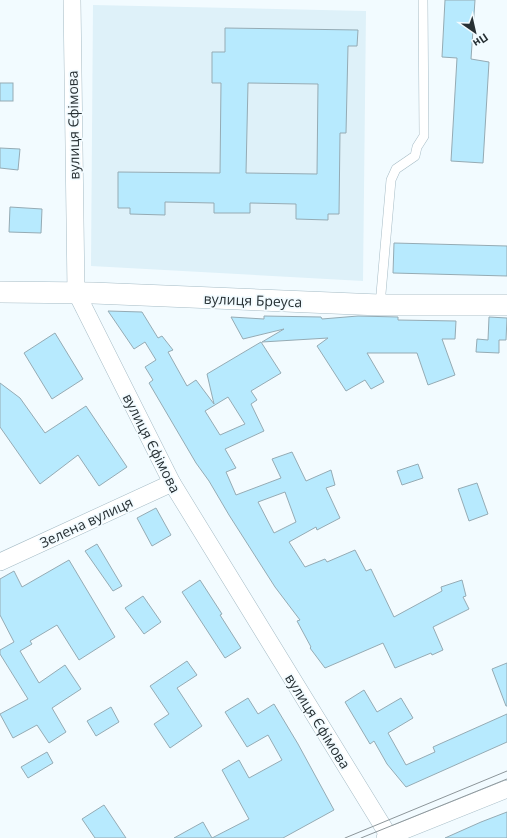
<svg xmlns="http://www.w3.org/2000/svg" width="507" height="838" font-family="'Open Sans',sans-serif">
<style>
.built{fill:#def1f9}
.building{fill:#b7eafe;stroke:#95abb4;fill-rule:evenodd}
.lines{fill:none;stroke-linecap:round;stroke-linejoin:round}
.service-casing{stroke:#a6bcc6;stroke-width:10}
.minor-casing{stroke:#a6bcc6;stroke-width:18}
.tertiary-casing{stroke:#a6bcc6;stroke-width:22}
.service{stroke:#fff;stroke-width:9}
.minor{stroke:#fff;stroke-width:17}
.tertiary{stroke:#fff;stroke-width:21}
.tram{stroke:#8c9599;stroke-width:1}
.labels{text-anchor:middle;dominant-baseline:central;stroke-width:3.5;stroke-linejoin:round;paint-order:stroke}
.street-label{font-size:14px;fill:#273034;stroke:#f2fbff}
</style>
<rect width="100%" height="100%" fill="#f2fbff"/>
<path class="built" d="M93,5L366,11L363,281L91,266Z"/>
<g class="building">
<path d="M445,0H475L471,59L489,62L483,163L451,161L457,58L442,57Z"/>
<path d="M225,28L358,30L357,46H348L346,133H340L339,214H328V220L296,219V204L250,203V213H214V203L165,202V215L130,214V208H118V172L220,173L221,83H212V52H225ZM248,83L318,84L317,174L246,173Z"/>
<rect x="0" y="83" width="13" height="18"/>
<path d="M0,148L20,149L18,170L0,168Z"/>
<path d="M10,207L42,209L41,233L9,232Z"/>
<path d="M394,243L507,246V276L393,273Z"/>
<path d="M108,311L142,312L158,338L162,336L173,350L168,352L187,386L196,380L214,404L207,374L261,342L281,373L251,391L257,400L251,404L264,431L225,449L236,468L226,472L236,495L281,478L272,459L292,452L306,481L331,470L335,485L326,488L340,518L317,530L316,527L289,542L305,567L325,559L327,562L355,550L366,571L371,569L394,617L442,591L441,587L462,580L466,596L463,597L469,609L433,627L443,650L432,655L431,653L395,668L383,643L325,668L310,648L311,647L297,621L300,620L275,587L229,515L209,481L196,463L149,383L153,380L145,367L156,360L145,342L134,349ZM228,397L245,424L220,435L205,411ZM285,492L296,522L274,533L258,502Z"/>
<path d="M264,316L321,317L322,319L358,316L398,317V320L456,321L455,339H442L455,375L428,385L417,353H367L384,382L371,389L365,380L346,391L317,346L328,338L262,342L284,329L243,339L231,317L264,319Z"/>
<path d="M489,317L507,318L506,340H499V353L476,352L477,339L488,340Z"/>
<path d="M55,333L83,379L52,399L24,353Z"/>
<path d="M0,383L20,398L45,433L86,406L127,467L99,486L78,455L40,484L0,427Z"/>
<path d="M418,464L423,478L402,485L397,471Z"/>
<path d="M477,483L488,514L469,521L458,489Z"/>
<path d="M156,508L171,535L152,546L137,518Z"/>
<path d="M97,544L122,586L113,591L85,551Z"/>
<path d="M69,560L115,637L79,660L57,625L30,641L32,644L20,651L39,683L65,665L81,689L52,708L66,732L49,743L37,725L13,738L0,714L28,699L0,654V650L14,642L0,615V579L14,571L22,587Z"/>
<path d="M200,580L222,614L220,615L241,648L225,658L182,592Z"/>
<path d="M143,596L161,622L144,634L125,608Z"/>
<path d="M187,661L197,675L177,688L202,726L170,748L154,724L169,714L150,686Z"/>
<path d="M507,663V706H506L492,669Z"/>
<path d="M364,690L377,712L401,698L413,718L388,733L406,765L435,752L433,747L507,714V742L406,787L387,764L374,741L370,744L345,702Z"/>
<path d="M248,698L258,714L274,704L298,744L334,810L283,838H174L203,822L212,838L249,819L222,770L239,760L249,778L282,760L268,735L247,747L225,712Z"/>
<path d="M111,707L119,722L96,736L87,721Z"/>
<path d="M47,752L53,763L28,778L21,767Z"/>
<path d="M104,805L126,838H95L82,819Z"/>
<path d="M507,812V838H445L481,822Z"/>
</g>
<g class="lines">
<g class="service-casing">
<path id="service" d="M380,305L391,180L396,169L415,156L417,147L424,136L423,0"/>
</g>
<g class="minor-casing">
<g id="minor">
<path d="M72,0L76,292L172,483L390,838"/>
<path d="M0,562L172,483"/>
<path d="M385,838L507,789"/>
</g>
</g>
<g class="tertiary-casing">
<path id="tertiary" d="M0,292L93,293L380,305H507"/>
</g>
<use href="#service" class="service"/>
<use href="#minor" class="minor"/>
<use href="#tertiary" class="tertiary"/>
<g class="tram">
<path d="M345,838L507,771"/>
<path d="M361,838L507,779"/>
</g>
</g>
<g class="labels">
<g class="street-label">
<text transform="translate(73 125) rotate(-91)">вулиця Єфімова</text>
<text transform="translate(253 300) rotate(2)">вулиця Бреуса</text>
<text transform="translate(152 443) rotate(63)">вулиця Єфімова</text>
<text transform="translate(86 522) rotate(-25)">Зелена вулиця</text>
<text transform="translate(318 721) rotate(58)">вулиця Єфімова</text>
</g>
</g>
<g transform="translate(475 32) rotate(146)" stroke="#f2fbff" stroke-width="3" paint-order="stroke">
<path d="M0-3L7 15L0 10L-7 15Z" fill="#273034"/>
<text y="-6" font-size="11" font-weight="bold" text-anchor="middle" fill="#273034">Пн</text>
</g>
</svg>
